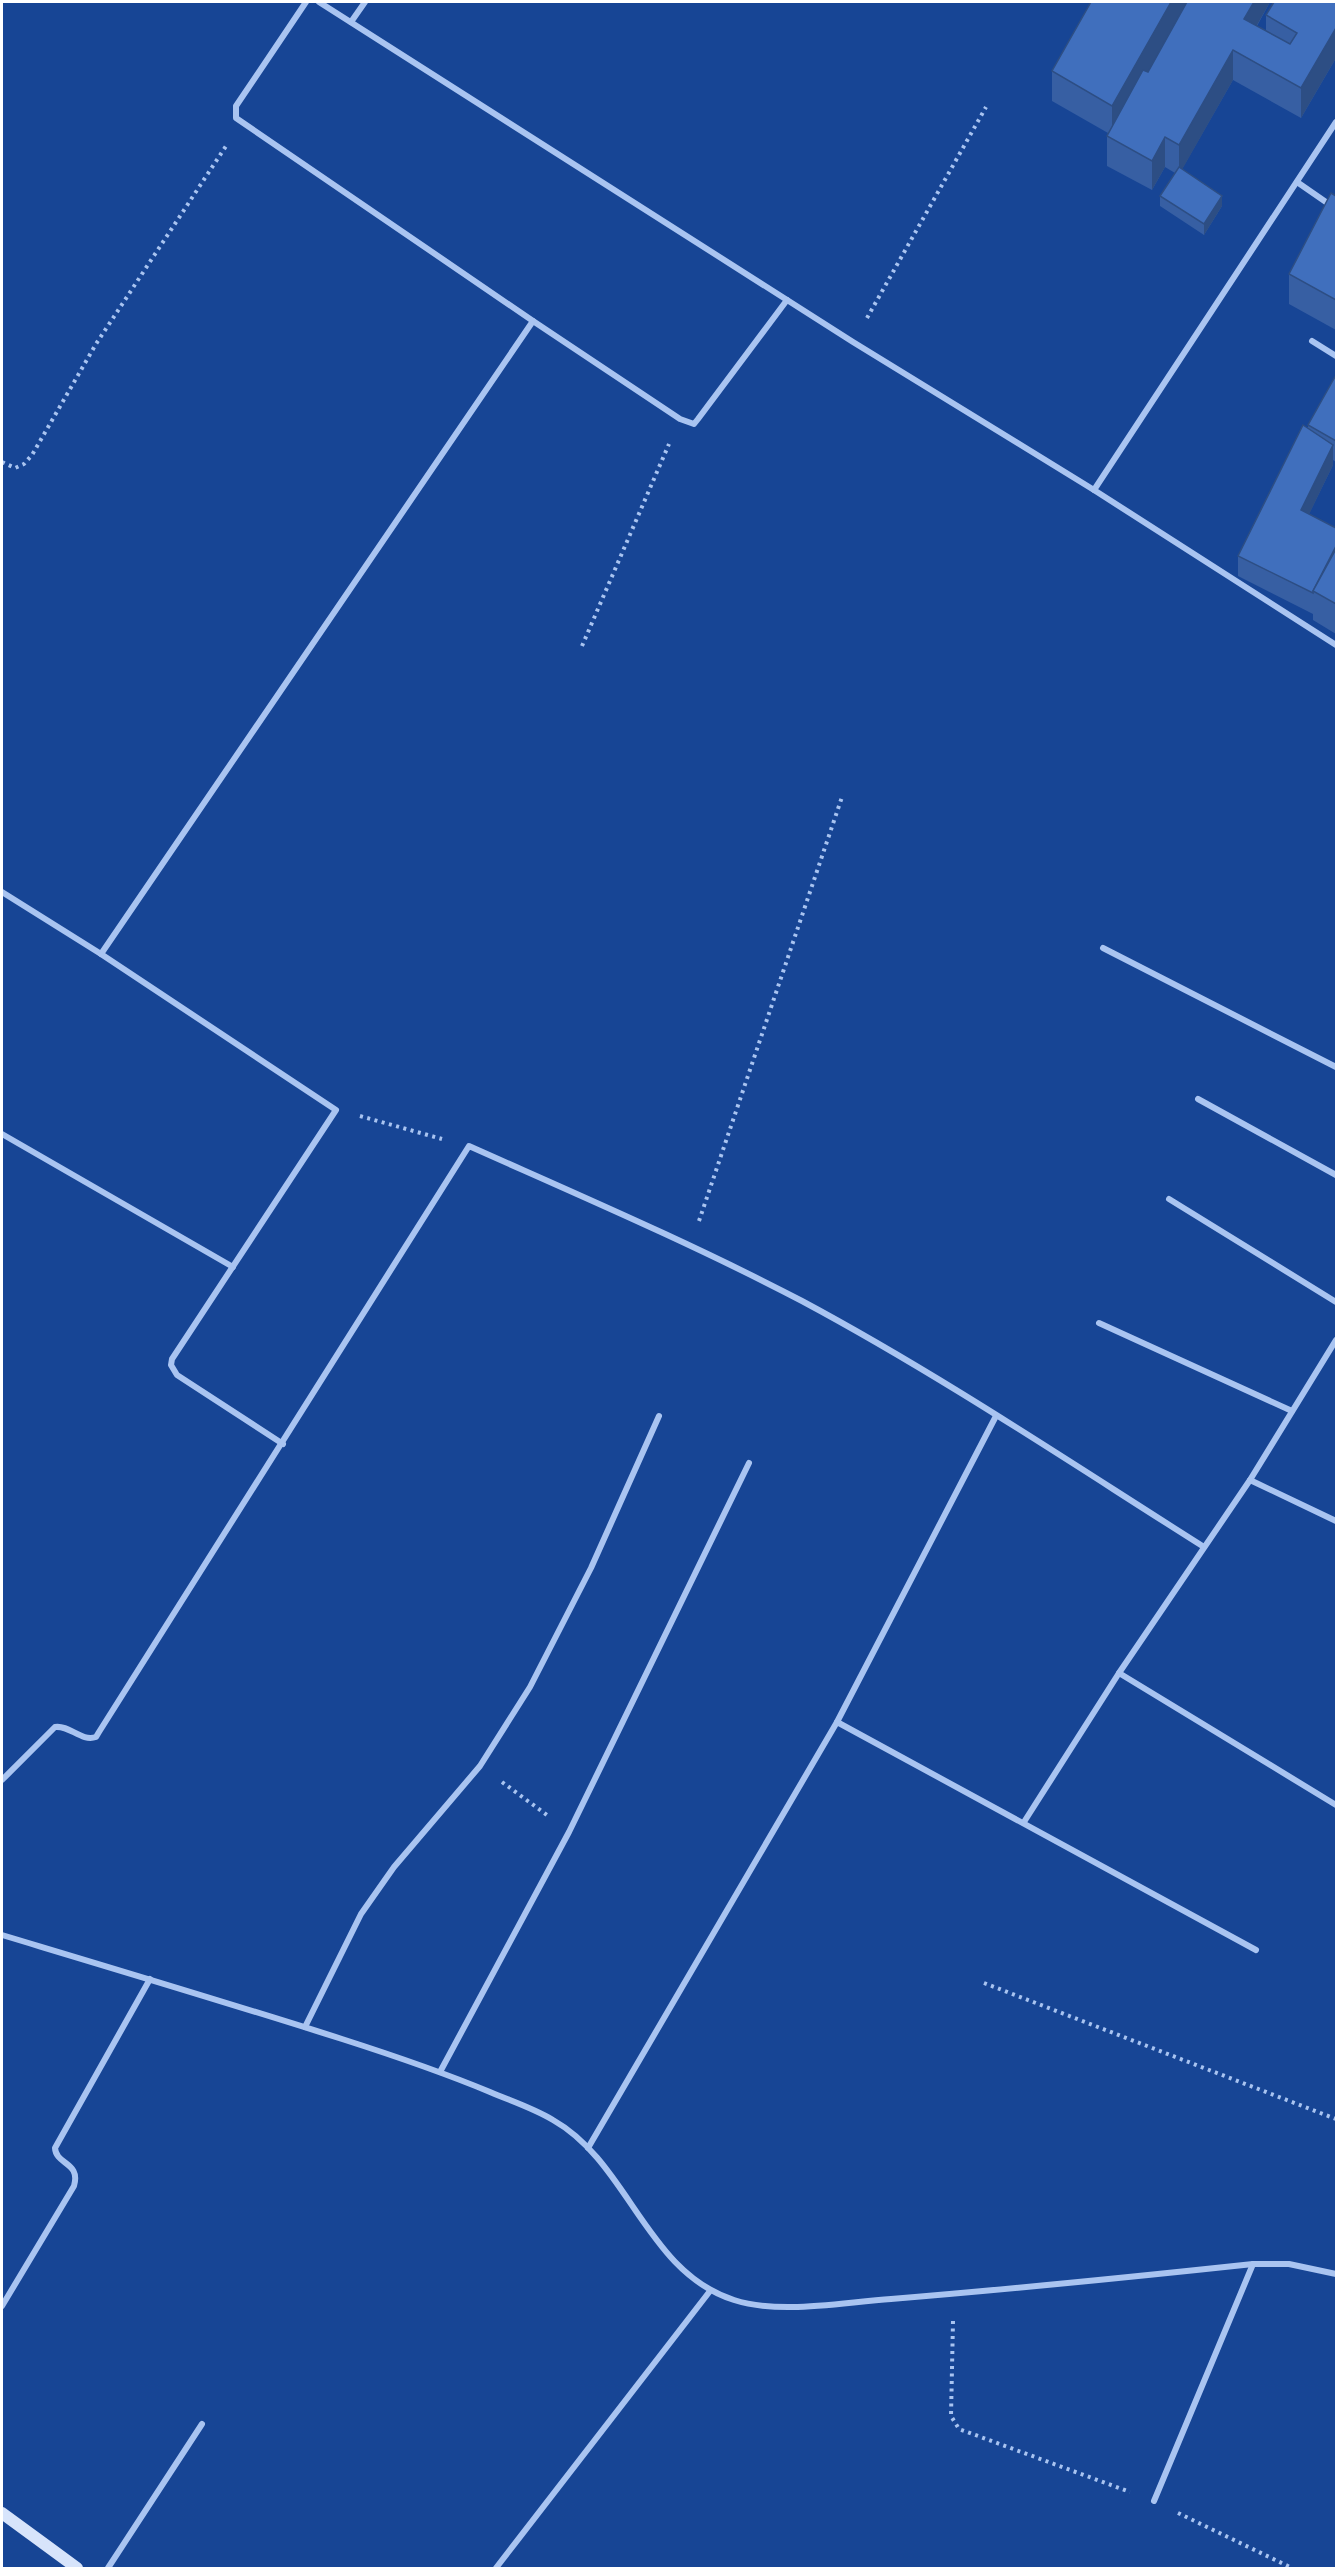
<svg xmlns="http://www.w3.org/2000/svg" width="1338" height="2570" font-family="'Golos Text',sans-serif">
<style>
.lines{fill:none;stroke-linecap:round;stroke-linejoin:round}
.path{stroke:#a9c4f1;stroke-width:4;stroke-dasharray:3 4.5;stroke-linecap:butt}
.street{stroke:#a9c4f1;stroke-width:6}
.secondary{stroke:#d7e4fb;stroke-width:12}
.wall{fill:#375fa3}
.shaded-wall{fill:#2d4e84}
.building{fill:#406fbd;stroke:#2d4e84;stroke-width:1.5}
</style>
<rect width="100%" height="100%" fill="#174595"/>
<g class="lines">
<g class="path">
<path d="M867,318L986,107"/>
<path d="M2,462L15,468L24,464L32,455L96,344L228,143"/>
<path d="M582,646L669,444"/>
<path d="M360,1116L442,1139"/>
<path d="M699,1221L842,797"/>
<path d="M502,1782L547,1815"/>
<path d="M984,1983L1336,2119"/>
<path d="M953,2321L951,2416L959,2429L1130,2492"/>
<path d="M1178,2513L1292,2568"/>
</g>
<g class="street">
<path d="M306,2L236,106V118L533,321L680,419L694,424L698,419L787,300"/>
<path d="M319,2L853,342L1094,490L1336,645"/>
<path d="M351,22L365,2"/>
<path d="M1297,182L1336,209"/>
<path d="M1312,341L1336,356"/>
<path d="M1094,490L1336,122"/>
<path d="M2,892L101,954L336,1110L172,1359L171,1365L177,1375L283,1444"/>
<path d="M1103,948L1336,1067"/>
<path d="M101,954L533,321"/>
<path d="M1198,1099L1336,1175"/>
<path d="M2,1134L233,1267"/>
<path d="M1169,1199L1336,1302"/>
<path d="M1099,1323L1292,1411"/>
<path d="M996,1416L837,1722L1256,1950"/>
<path d="M1250,1480L1336,1521"/>
<path d="M1119,1673L1336,1805"/>
<path d="M2,1780L55,1727C70,1725 81,1742 96,1737L99,1732L469,1146C581,1196 693,1244 802,1301C940,1375 1071,1463 1204,1547"/>
<path d="M1024,1822L1119,1673L1250,1480L1336,1340"/>
<path d="M2,1935C115,1969 229,2003 342,2039C392,2055 442,2072 490,2092C511,2101 533,2108 553,2120C629,2163 646,2272 734,2300C781,2315 843,2302 891,2299C1012,2289 1132,2277 1253,2264H1289L1336,2274"/>
<path d="M305,2027L361,1914L394,1867L480,1766L530,1687L591,1568L659,1416"/>
<path d="M440,2072L569,1832L749,1463"/>
<path d="M588,2148L837,1722"/>
<path d="M2,2306L74,2186C81,2162 56,2165 55,2148L150,1979"/>
<path d="M1154,2501L1253,2264"/>
<path d="M108,2568L202,2424"/>
<path d="M496,2568L710,2291"/>
</g>
<path class="secondary" d="M2,2513L77,2568"/>
</g>
<g class="wall">
<path d="M1091,2H1270L1257,26L1266,31V15L1336,2V58L1301,118L1233,80L1182,169L1222,206L1204,235L1160,206V196L1175,173L1165,167L1152,190L1107,166V136L1108,133L1052,101V71Z"/>
<path d="M1336,196V330L1289,304V274Z"/>
<path d="M1336,375V462L1333,460V465L1309,514L1336,528V634L1313,620V614L1238,576V556Z"/>
</g>
<g class="shaded-wall">
<path d="M1171,2H1188L1112,136V106Z"/>
<path d="M1254,2H1270L1244,48V19Z"/>
<path d="M1336,28V58L1301,118V88Z"/>
<path d="M1233,50V80L1179,175V145Z"/>
<path d="M1165,137V167L1152,190V161Z"/>
<path d="M1222,196V206L1204,235V224Z"/>
<path d="M1333,445V465L1301,531V510Z"/>
</g>
<g class="building">
<path d="M1091,2H1171L1112,106L1052,71Z"/>
<path d="M1187,2H1254L1244,19L1290,44L1297,33L1266,15L1274,2H1336V28L1301,88L1233,50L1179,145L1165,137L1152,161L1107,136L1143,70L1148,72Z"/>
<path d="M1179,167L1222,196L1204,224L1160,196Z"/>
<path d="M1331,193L1336,196V300L1289,274Z"/>
<path d="M1336,375V441L1308,425Z"/>
<path d="M1303,425L1333,445L1301,510L1336,528V546L1313,591V593L1238,556Z"/>
<path d="M1336,549V604L1313,591Z"/>
</g>
<rect width="1338" height="2570" fill="none" stroke="#ffffff" stroke-width="6"/>
</svg>
